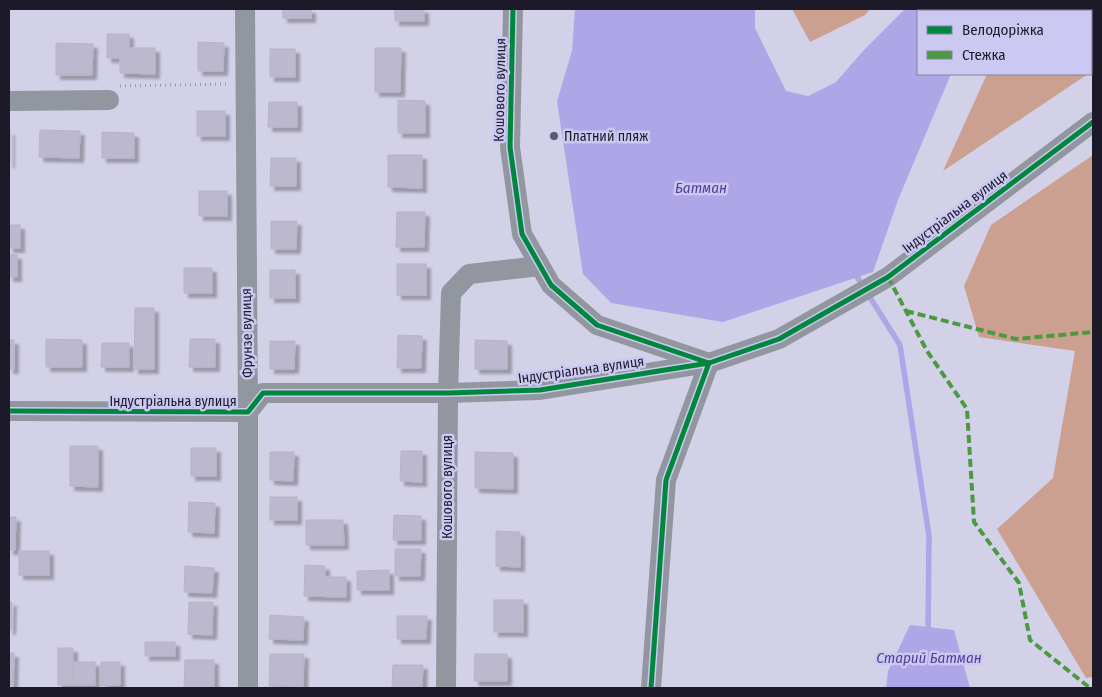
<svg xmlns="http://www.w3.org/2000/svg" width="1102" height="697" font-family="'Fira Sans Condensed',sans-serif">
<style>
.forest{fill:#cca091}
.water{fill:#aea6e6}
.lines{fill:none;stroke-linecap:round;stroke-linejoin:round}
.stream{stroke:#aea6e6;stroke-width:5.5}
.building{fill:#bbb8cf;stroke:#b6b4c6;filter:url(#shadow)}
.path{stroke:#9a9ba8;stroke-width:3;stroke-dasharray:1 4;stroke-linecap:butt}
.minor{stroke:#92969e;stroke-width:20}
.quiet{stroke:#4c9941;stroke-width:4;stroke-dasharray:8 4;stroke-linecap:butt}
.cycleway-casing{stroke:#cbc8f1;stroke-width:8}
.cycleway{stroke:#00873e;stroke-width:5}
.poi-dot{fill:#5c5a6c;stroke:#cbc8f1;stroke-width:2}
.labels{text-anchor:middle;dominant-baseline:central;stroke-width:5;stroke-linejoin:round;paint-order:stroke}
.street-label{font-size:14px;fill:#1c1a29;stroke:#cbc8f1}
.poi-label{font-size:14px;fill:#1c1a29;stroke:#cbc8f1;text-anchor:start}
.water-label{font-size:15px;font-style:italic;fill:#523d9d;stroke:#cbc8f1}
</style>
<defs>
<filter id="shadow"><feDropShadow dx="4.5" dy="4.5" stdDeviation="1" flood-color="#0004"/></filter>
</defs>
<rect width="100%" height="100%" fill="#d3d1e8"/>
<g class="forest">
<path d="M792,9H870L865,15L810,42Z"/>
<path d="M1016,9H1093V70L1091,72V11H1015Z"/>
<path d="M987,74H1088L943,171Z"/>
<path d="M1093,155V677L1086,678L997,529L1053,478L1075,351L979,337L964,286L991,225Z"/>
</g>
<g class="water">
<path d="M575,9H755V28L786,91L808,96L836,82L863,51L905,9H978L977,11H918V74H951L898,200L873,272L723,322L611,303L583,274L557,101L572,51Z"/>
<path d="M910,625L954,630L970,688H886L888,671Z"/>
</g>
<g class="lines">
<path class="stream" d="M854,272L900,345L929,536L928,635"/>
</g>
<g class="building">
<rect x="283" y="9" width="28" height="9"/>
<rect x="395" y="9" width="29" height="12"/>
<path d="M107,34H129V48H155V74L120,73V58H107Z"/>
<path d="M198,42L224,43L223,71H198Z"/>
<path d="M56,43L93,44L92,75H56Z"/>
<path d="M375,48H401L400,92H375Z"/>
<rect x="270" y="49" width="25" height="28"/>
<path d="M398,100L425,101V133H398Z"/>
<path d="M269,102H297V127H268Z"/>
<rect x="197" y="111" width="28" height="25"/>
<path d="M40,130L80,131L79,158L39,157Z"/>
<rect x="9" y="131" width="1" height="32"/>
<path d="M102,132L134,133V158H102Z"/>
<path d="M388,155H422V188L388,187Z"/>
<path d="M271,158H296V186H270Z"/>
<rect x="199" y="191" width="28" height="25"/>
<path d="M397,212H425L424,247H396Z"/>
<path d="M271,221H297L296,249H271Z"/>
<rect x="9" y="225" width="11" height="23"/>
<path d="M9,254L17,255V277H9Z"/>
<rect x="397" y="264" width="29" height="31"/>
<rect x="184" y="268" width="28" height="25"/>
<rect x="270" y="270" width="25" height="28"/>
<path d="M135,308H154V369H134Z"/>
<path d="M398,335L422,336L421,368H397Z"/>
<path d="M46,339L82,340V367H46Z"/>
<path d="M190,339H215V367H189Z"/>
<rect x="9" y="340" width="5" height="29"/>
<path d="M475,340L507,341V369H475Z"/>
<path d="M270,341H295L294,369H270Z"/>
<path d="M102,343H129V367H101Z"/>
<path d="M70,446H98V487L70,486Z"/>
<rect x="191" y="448" width="25" height="28"/>
<path d="M401,451H422V482L400,481Z"/>
<path d="M270,452H294L293,481L270,480Z"/>
<path d="M475,452L513,453V489L475,488Z"/>
<rect x="270" y="497" width="27" height="23"/>
<path d="M189,502L215,503L214,533L188,532Z"/>
<path d="M394,515L421,516V540H393Z"/>
<path d="M9,517H16L15,550H9Z"/>
<path d="M306,520H343L344,545H306Z"/>
<path d="M496,531L520,532V567L496,566Z"/>
<path d="M395,549H421L420,576H395Z"/>
<rect x="19" y="551" width="30" height="24"/>
<path d="M305,565L325,566V577H346V597L304,596Z"/>
<path d="M185,566L214,568L212,593L184,592Z"/>
<path d="M389,570V590H357V571Z"/>
<rect x="494" y="600" width="29" height="32"/>
<path d="M9,602H12L11,630H9Z"/>
<path d="M189,602H213L212,635L188,634Z"/>
<path d="M270,615L304,617L303,640L269,639Z"/>
<path d="M397,616H427L426,639H397Z"/>
<rect x="145" y="642" width="30" height="14"/>
<rect x="58" y="648" width="15" height="37"/>
<path d="M9,653H14L13,685H9Z"/>
<path d="M270,654H304L303,687L269,686Z"/>
<path d="M475,654H507V681H474Z"/>
<path d="M185,660H214V688L184,687Z"/>
<rect x="73" y="662" width="22" height="23"/>
<path d="M101,662H120V685L101,686Z"/>
<path d="M393,665H423L422,688H392Z"/>
</g>
<g class="lines">
<path class="path" d="M120,86L227,84"/>
<g class="minor">
<path d="M245,9L248,412V688"/>
<path d="M513,9L510,147L522,234L551,285L597,325L709,363L666,480L651,688"/>
<path d="M9,101L109,100"/>
<path d="M9,411L248,412L263,393H448L540,390L709,363L779,339L888,277L1093,122"/>
<path d="M446,688L448,393L451,293L469,274L540,266"/>
</g>
<g class="quiet">
<path d="M888,277L927,351L967,409L974,522L1019,583L1030,640L1090,688"/>
<path d="M906,311L1016,339L1093,332"/>
</g>
<g class="cycleway-casing">
<g id="cycleway">
<path d="M513,9L510,147L522,234L551,285L597,325L709,363L666,480L651,688"/>
<path d="M9,411L248,412L263,393H448L540,390L709,363L779,339L888,277L1093,122"/>
</g>
</g>
<use href="#cycleway" class="cycleway"/>
</g>
<circle class="poi-dot" cx="554" cy="136" r="5"/>
<g class="labels">
<g class="street-label">
<text transform="translate(500 90) rotate(-89)">Кошового вулиця</text>
<text transform="translate(955 212) rotate(-37)">Індустріальна вулиця</text>
<text transform="translate(247 333) rotate(-91)">Фрунзе вулиця</text>
<text transform="translate(581 370) rotate(-8)">Індустріальна вулиця</text>
<text x="173" y="401">Індустріальна вулиця</text>
<text transform="translate(447 487) rotate(-90)">Кошового вулиця</text>
</g>
<g class="poi-label">
<text x="564" y="136">Платний пляж</text>
</g>
<g class="water-label">
<text x="701" y="188">Батман</text>
<text x="929" y="658">Старий Батман</text>
</g>
</g>
<rect width="1102" height="697" fill="none" stroke="#1c1a29" stroke-width="20"/>
<rect x="917" y="10" width="175" height="65" fill="#cbc8f1" stroke="#8582a1"/>
<rect x="927" y="26" width="25" height="8" fill="#00873e" stroke="#8582a1"/>
<text x="962" y="35" font-size="15" fill="#1c1a29">Велодоріжка</text>
<rect x="927" y="51" width="25" height="8" fill="#4c9941" stroke="#8582a1"/>
<text x="962" y="60" font-size="15" fill="#1c1a29">Стежка</text>
</svg>
